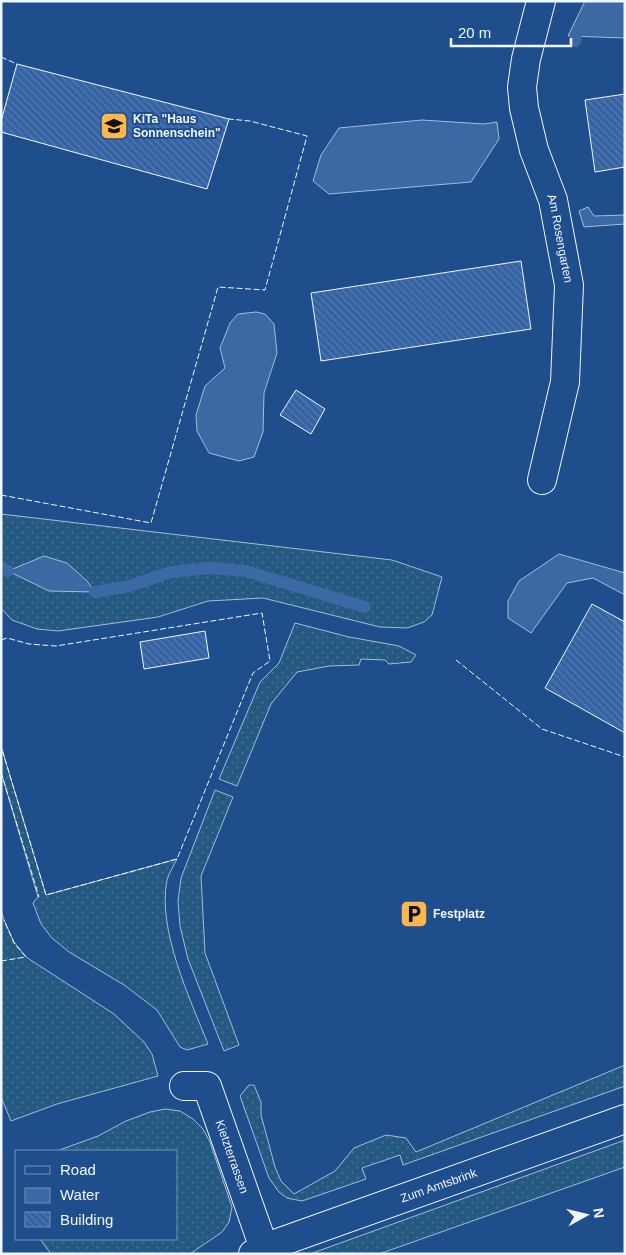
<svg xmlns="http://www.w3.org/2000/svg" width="626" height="1255" font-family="Arial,sans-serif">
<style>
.grass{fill:url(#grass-dots);stroke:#a8bbd7}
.water{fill:#3b69a3;stroke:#a8bbd7}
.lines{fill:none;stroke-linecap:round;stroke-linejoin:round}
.stream{stroke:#3b69a3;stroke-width:12}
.building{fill:url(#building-back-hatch);stroke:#f2f6ff}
.minor-casing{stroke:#f2f6ff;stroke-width:30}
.minor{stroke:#1f4e8c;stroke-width:28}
.fence{stroke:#f2f6ff;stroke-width:1;stroke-dasharray:6 2.5;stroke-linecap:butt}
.labels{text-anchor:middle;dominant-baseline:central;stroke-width:4;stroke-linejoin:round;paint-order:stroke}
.poi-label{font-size:12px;font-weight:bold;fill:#f2f6ff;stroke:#1f4e8c;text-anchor:start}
.street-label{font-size:12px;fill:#f2f6ff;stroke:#1f4e8c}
</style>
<defs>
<pattern id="grass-dots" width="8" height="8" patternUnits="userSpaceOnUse" patternTransform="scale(1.25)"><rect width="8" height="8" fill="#245a82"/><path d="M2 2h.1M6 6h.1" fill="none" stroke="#447295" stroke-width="1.8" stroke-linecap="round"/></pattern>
<pattern id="building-back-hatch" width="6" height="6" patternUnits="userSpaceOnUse" patternTransform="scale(1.25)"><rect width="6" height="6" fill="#3563a3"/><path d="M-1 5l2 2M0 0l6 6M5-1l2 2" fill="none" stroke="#537ab1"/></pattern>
</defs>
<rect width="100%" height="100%" fill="#1f4e8c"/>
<g class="grass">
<path d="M1,514L392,560L442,577L432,615L424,622L407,628L380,627L263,598L208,601L158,617L58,631L37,629L12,620L1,608Z"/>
<path d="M295,623L349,637L399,646L416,655L411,662L389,664L385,660L361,659L359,665L329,666L297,672L271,704L237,786L219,779L260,682L279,663Z"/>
<path d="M1,746L46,895L177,859C174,865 169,873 167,880C157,929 190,999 208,1044L187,1050L180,1047L157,1010L124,985L69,952L52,938L41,924L33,903L38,897L1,772Z"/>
<path d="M215,790L233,797L201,876L205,953L239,1045L224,1051L188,959L180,926L178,901L181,878Z"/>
<path d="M1,910L4,920L14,942L26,957L114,1014L144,1042L152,1054L158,1076L57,1104L11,1121L1,1097Z"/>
<path d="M625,1065V1086L403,1165L400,1155L362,1168L366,1179L302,1201L287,1198L279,1192L269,1178L240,1096L249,1085H254L261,1102V1115L275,1167L281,1181L294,1194L335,1171L354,1148L386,1135L406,1138L416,1152Z"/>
<path d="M165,1109L180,1111L193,1119L203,1129L210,1142L232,1207L229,1222L222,1232L190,1254H51L40,1239H176V1151H57L98,1136L126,1121L150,1112Z"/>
<path d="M625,1140V1167L379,1254H310Z"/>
</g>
<g class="water">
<path d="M585,1H625V38L568,36Z"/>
<path d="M422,120L484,124L497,122L499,139L471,182L329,194L313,181L321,155L339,128Z"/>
<path d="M588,207L594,216L625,215V224L584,227L579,211Z"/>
<path d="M256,312L265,314L274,324L277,353L264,393L263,432L254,457L239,461L209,453L197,431L196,415L205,386L225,368L220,348L230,323L238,314Z"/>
<path d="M559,554L625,573V595L593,578L567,583L531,633L508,618V601L519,581Z"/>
<path d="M44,556L67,563L87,581L95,592L49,591L8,571Z"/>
</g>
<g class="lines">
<g class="stream">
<path d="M575,41L576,37"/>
<path d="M1,567L8,571"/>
<path d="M95,592L130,586L171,572L210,568L246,571L365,607"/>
</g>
</g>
<g class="building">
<path d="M17,64L229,119L207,189L1,132V121Z"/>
<path d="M625,94V167L595,172L585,100Z"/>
<path d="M521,261L531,329L321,361L311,293Z"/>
<path d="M296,390L325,409L311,434L280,415Z"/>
<path d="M592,604L625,622V733L545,688Z"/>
<path d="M205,631L209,658L144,669L140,642Z"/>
</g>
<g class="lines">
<g class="minor-casing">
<g id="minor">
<path id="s1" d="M541,1L526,59L522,87L524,108L534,150L553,200L569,285L565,382L542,480"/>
<path id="s2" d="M184,1086H207L264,1248"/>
<path id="s3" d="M253,1254L264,1248L625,1119"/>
</g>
</g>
<use href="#minor" class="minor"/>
<g class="fence">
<path d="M1,57L17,64"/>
<path d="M1,495L151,523L218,287L265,290L307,136L250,121L229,119"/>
<path d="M1,640L7,638L29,644L56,646L262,613L270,661L253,673L177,859L46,895L1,746"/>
<path d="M456,660L542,729L625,757"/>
<path d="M1,772L39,897"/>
<path d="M1,961L26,957L14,943L4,920"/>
</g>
</g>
<defs>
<g id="school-square" transform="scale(1.4375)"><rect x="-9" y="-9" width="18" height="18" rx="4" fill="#ffb74d" stroke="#1f4e8c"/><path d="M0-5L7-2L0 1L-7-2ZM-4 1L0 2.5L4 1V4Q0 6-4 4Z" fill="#111"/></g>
<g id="parking-square" transform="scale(1.4375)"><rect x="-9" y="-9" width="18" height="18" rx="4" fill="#ffb74d" stroke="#1f4e8c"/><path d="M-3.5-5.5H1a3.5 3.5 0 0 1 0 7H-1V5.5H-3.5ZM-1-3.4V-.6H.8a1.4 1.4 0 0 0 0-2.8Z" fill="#111"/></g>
</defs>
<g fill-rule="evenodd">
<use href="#school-square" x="114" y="126"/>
<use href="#parking-square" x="414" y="914"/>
</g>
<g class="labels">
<g class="poi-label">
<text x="133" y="119">KiTa "Haus<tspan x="133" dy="14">Sonnenschein"</tspan></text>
<text x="433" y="914">Festplatz</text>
</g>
<g class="street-label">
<text stroke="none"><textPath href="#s1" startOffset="245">Am Rosengarten</textPath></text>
<text stroke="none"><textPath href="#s2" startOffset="98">Kietzterrassen</textPath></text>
<text stroke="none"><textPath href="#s3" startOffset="198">Zum Amtsbrink</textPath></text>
</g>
</g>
<rect width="626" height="1255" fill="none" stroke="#f2f6ff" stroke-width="5"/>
<rect x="15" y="1150" width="162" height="90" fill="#1f4e8c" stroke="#7391ba"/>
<rect x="25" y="1166" width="25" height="8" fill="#1f4e8c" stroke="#7391ba"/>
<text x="60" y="1175" font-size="15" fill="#f2f6ff">Road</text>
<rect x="25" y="1188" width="25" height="15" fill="#3b69a3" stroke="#7391ba"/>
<text x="60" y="1200" font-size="15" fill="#f2f6ff">Water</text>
<rect x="25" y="1212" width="25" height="15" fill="url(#building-back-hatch)" stroke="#7391ba"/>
<text x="60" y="1225" font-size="15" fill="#f2f6ff">Building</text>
<g transform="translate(586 1215) rotate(82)" stroke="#1f4e8c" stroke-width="4" paint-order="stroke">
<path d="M0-4L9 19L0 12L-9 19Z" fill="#f2f6ff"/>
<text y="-8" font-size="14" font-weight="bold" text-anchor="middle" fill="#f2f6ff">N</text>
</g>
<path d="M451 38v8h120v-8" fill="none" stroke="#f2f6ff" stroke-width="2.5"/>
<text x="458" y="38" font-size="15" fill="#f2f6ff" stroke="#1f4e8c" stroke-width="4" paint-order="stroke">20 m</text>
</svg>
